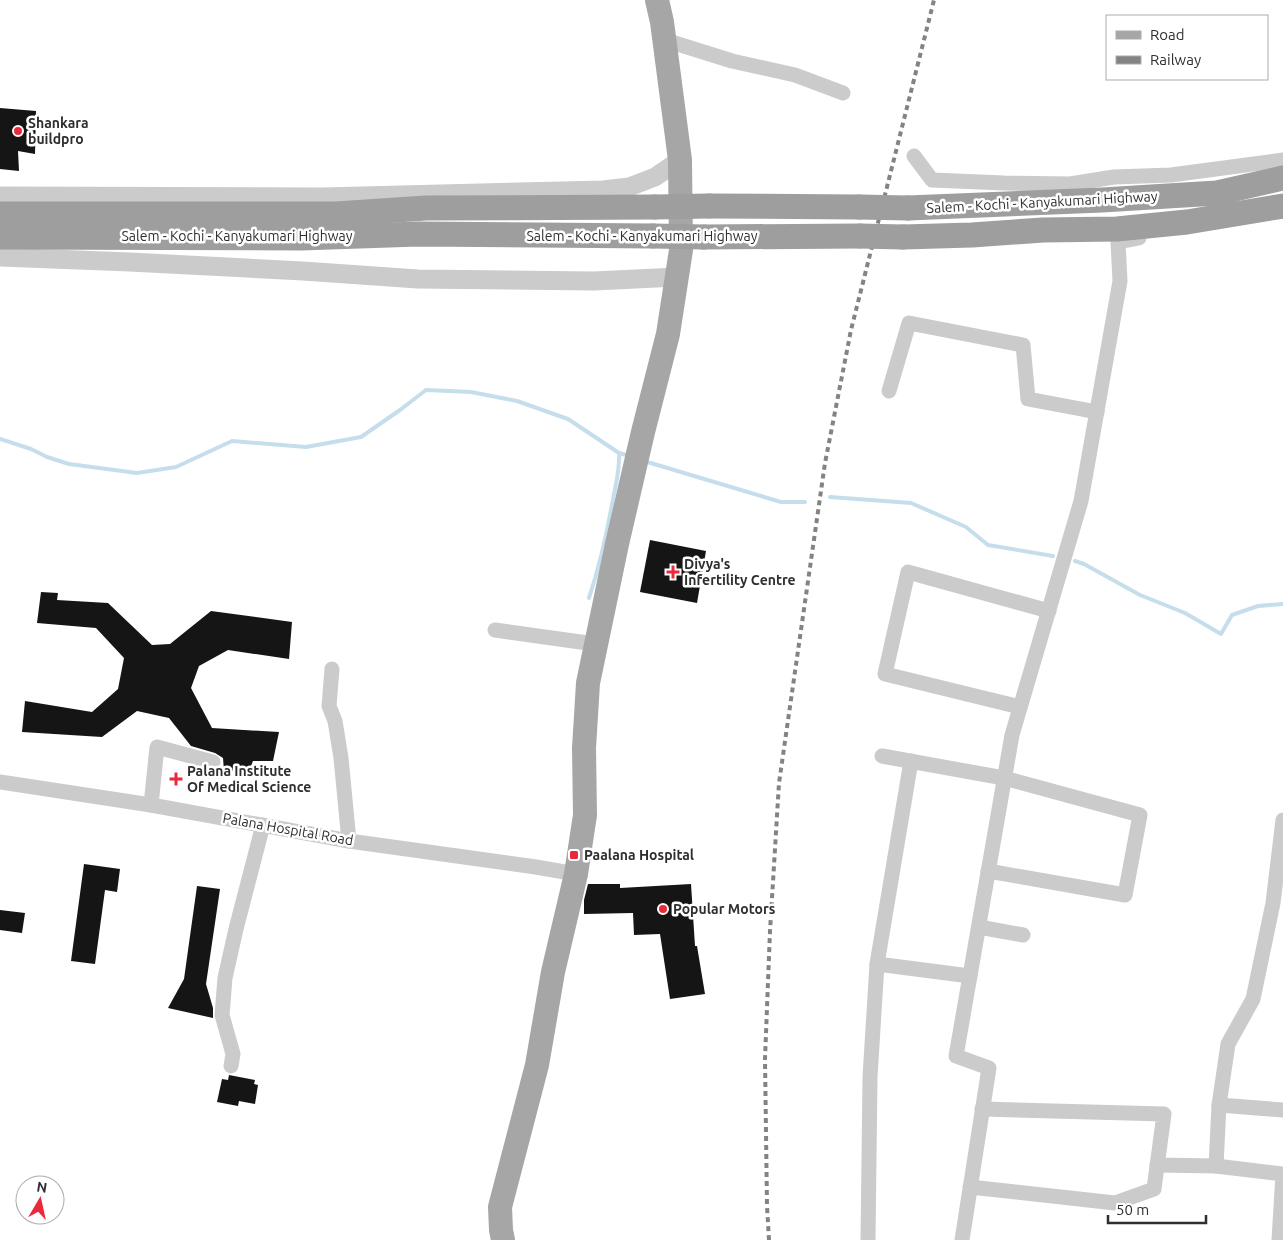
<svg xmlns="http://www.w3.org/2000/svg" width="1283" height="1240" font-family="Ubuntu,sans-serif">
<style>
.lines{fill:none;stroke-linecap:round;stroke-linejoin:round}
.stream{stroke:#c6deec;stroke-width:4}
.building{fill:#151515}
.minor{stroke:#cbcbcb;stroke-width:15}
.tertiary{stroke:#cbcbcb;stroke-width:19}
.primary{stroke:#a6a6a6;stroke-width:24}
.trunk{stroke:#9e9e9e;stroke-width:25}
.rail{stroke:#838383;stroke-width:4;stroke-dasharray:5 4;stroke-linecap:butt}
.trunk-bridge{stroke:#9e9e9e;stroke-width:25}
.poi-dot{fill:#ea2a3c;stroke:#fff;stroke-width:2}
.labels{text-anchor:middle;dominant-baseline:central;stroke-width:5;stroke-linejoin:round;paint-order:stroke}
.poi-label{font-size:14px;font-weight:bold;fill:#2e2e2e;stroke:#fff;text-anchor:start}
.street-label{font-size:14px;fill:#2e2e2e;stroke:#fff}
</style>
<rect width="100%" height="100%" fill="#fff"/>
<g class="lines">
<g class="stream">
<path d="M0,439L31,449L47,457L69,464L137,473L176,467L232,441L306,447L361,437L400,410L426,390L471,392L517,401L568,419L619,453L630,456"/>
<path d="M644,461L781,502H805"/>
<path d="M830,497L911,503L966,527L988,545L1053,556"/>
<path d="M1075,561L1084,564L1140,595L1185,613L1221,634L1232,615L1258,606L1283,604"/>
<path d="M589,598C600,565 607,533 613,499C616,483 620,469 619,453"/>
</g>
</g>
<g class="building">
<path d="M0,108L36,111L35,154L18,151L19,171L0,169Z"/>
<path d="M650,540L706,551L697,603L640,592Z"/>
<path d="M41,592L58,593L57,600L108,603L152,645L170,644L211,611L292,622L289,659L228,650L199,666L191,688L212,728L279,732L273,761H253L249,771H224L223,758L215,753L191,746L169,718L137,711L102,737L22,732L25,701L92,712L118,689L124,658L96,628L37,623Z"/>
<path d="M84,864L120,869L117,892L105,890L95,964L71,961Z"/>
<path d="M588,884H620V888L691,884L695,946H697L705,994L670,999L660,934L634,935L633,913L584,914V900Z"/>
<path d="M197,886L220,889L206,984L213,1008V1018L168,1008L184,979Z"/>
<path d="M0,910L25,913L22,933L0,930Z"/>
<path d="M229,1075L255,1080L254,1084L258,1085L255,1104L239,1101L238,1106L217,1102L222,1079L228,1080Z"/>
</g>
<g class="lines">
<g class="minor">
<path d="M665,40L732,61L795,75L843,93"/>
<path d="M914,156L932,180L1004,183L1070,184L1114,177L1171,175L1283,160"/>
<path d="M889,391L909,323L1023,345L1028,399L1097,412"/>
<path d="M495,630L595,644"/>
<path d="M332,669L329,706L335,721L341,758L349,841"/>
<path d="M1020,707L885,674L908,572L1049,611"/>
<path d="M882,756L1004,778L1140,815L1125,895L988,871"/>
<path d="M0,782L151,805L349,841L536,867L576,874"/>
<path d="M151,805L157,747L213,762"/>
<path d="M979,927L1023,935"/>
<path d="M877,964L970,976"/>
<path d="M231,1066L233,1054L222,1015L225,978L236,929L263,825"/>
<path d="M1219,1105L1283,1110"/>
<path d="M1157,1165L1216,1166L1283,1174L1279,1240"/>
<path d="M1216,1166L1219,1105L1228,1044L1253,999L1273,903L1283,820"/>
<path d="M970,1187L1115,1203L1154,1189L1164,1114L982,1109"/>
<path d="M868,1240L870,1077L877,964L911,761"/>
<path d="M962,1240L989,1068L956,1056L1012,735L1081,501L1120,281L1118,242L1139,238"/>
</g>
<g class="tertiary">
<path d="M0,196L322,197L603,190L629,187L655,177L680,160"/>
<path d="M0,257L130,262L303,271L418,279L594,281L677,277"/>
</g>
<path class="primary" d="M503,1240L501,1230L500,1207L537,1065L553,972L576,874L585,815L584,748L588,683L617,544L643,432L668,334L681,250L680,160L662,22L657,0"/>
<g class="trunk">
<path d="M709,206L859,207"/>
<path d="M908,208L1102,200L1217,193L1283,178"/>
<path d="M0,214H336L426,208L655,207"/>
<path d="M0,237L301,238L418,234L653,236"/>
<path d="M704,237L860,236"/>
<path d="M903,237L972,235L1043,230L1117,229L1187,222L1283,206"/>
</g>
<path class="rail" d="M769,1240L767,1206L765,1059L770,931L779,783L825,463L851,330L934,0"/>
<g class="trunk-bridge">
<path d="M655,207L709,206"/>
<path d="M859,207L908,208"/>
<path d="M653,236L704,237"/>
<path d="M860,236L903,237"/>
</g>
</g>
<g class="poi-dot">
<circle cx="18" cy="131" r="5"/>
<path d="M670.5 564.5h5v5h5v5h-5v5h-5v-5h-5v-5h5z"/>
<path d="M173.5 771.5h5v5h5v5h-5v5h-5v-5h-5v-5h5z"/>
<rect x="569" y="850" width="10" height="10" rx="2.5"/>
<circle cx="663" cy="909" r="5"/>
</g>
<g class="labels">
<g class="poi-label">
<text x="28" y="123">Shankara<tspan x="28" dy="16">buildpro</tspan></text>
<text x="684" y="564">Divya's<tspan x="684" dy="16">Infertility Centre</tspan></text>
<text x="187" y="771">Palana Institute<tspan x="187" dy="16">Of Medical Science</tspan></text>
<text x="584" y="855">Paalana Hospital</text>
<text x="673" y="909">Popular Motors</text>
</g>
<g class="street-label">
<text transform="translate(1042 202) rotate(-3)">Salem - Kochi - Kanyakumari Highway</text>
<text x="237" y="236">Salem - Kochi - Kanyakumari Highway</text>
<text x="642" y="236">Salem - Kochi - Kanyakumari Highway</text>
<text transform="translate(288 829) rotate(10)">Palana Hospital Road</text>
</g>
</g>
<rect x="1106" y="15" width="162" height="65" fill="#ffffff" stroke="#ababab"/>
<rect x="1116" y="31" width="25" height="8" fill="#a6a6a6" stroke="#ababab"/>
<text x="1150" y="40" font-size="15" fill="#2e2e2e">Road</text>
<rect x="1116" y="56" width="25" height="8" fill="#838383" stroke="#ababab"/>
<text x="1150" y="65" font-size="15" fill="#2e2e2e">Railway</text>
<g transform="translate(40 1200) rotate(9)"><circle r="24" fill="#ffffff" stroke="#ababab"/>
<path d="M0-4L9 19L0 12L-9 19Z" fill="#ea2a3c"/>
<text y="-8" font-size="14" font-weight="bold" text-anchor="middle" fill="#2e2e2e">N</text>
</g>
<path d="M1108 1215v8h98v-8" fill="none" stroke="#2e2e2e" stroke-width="2.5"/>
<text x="1116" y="1215" font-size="15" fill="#2e2e2e" stroke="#ffffff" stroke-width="4" paint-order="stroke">50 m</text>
</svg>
